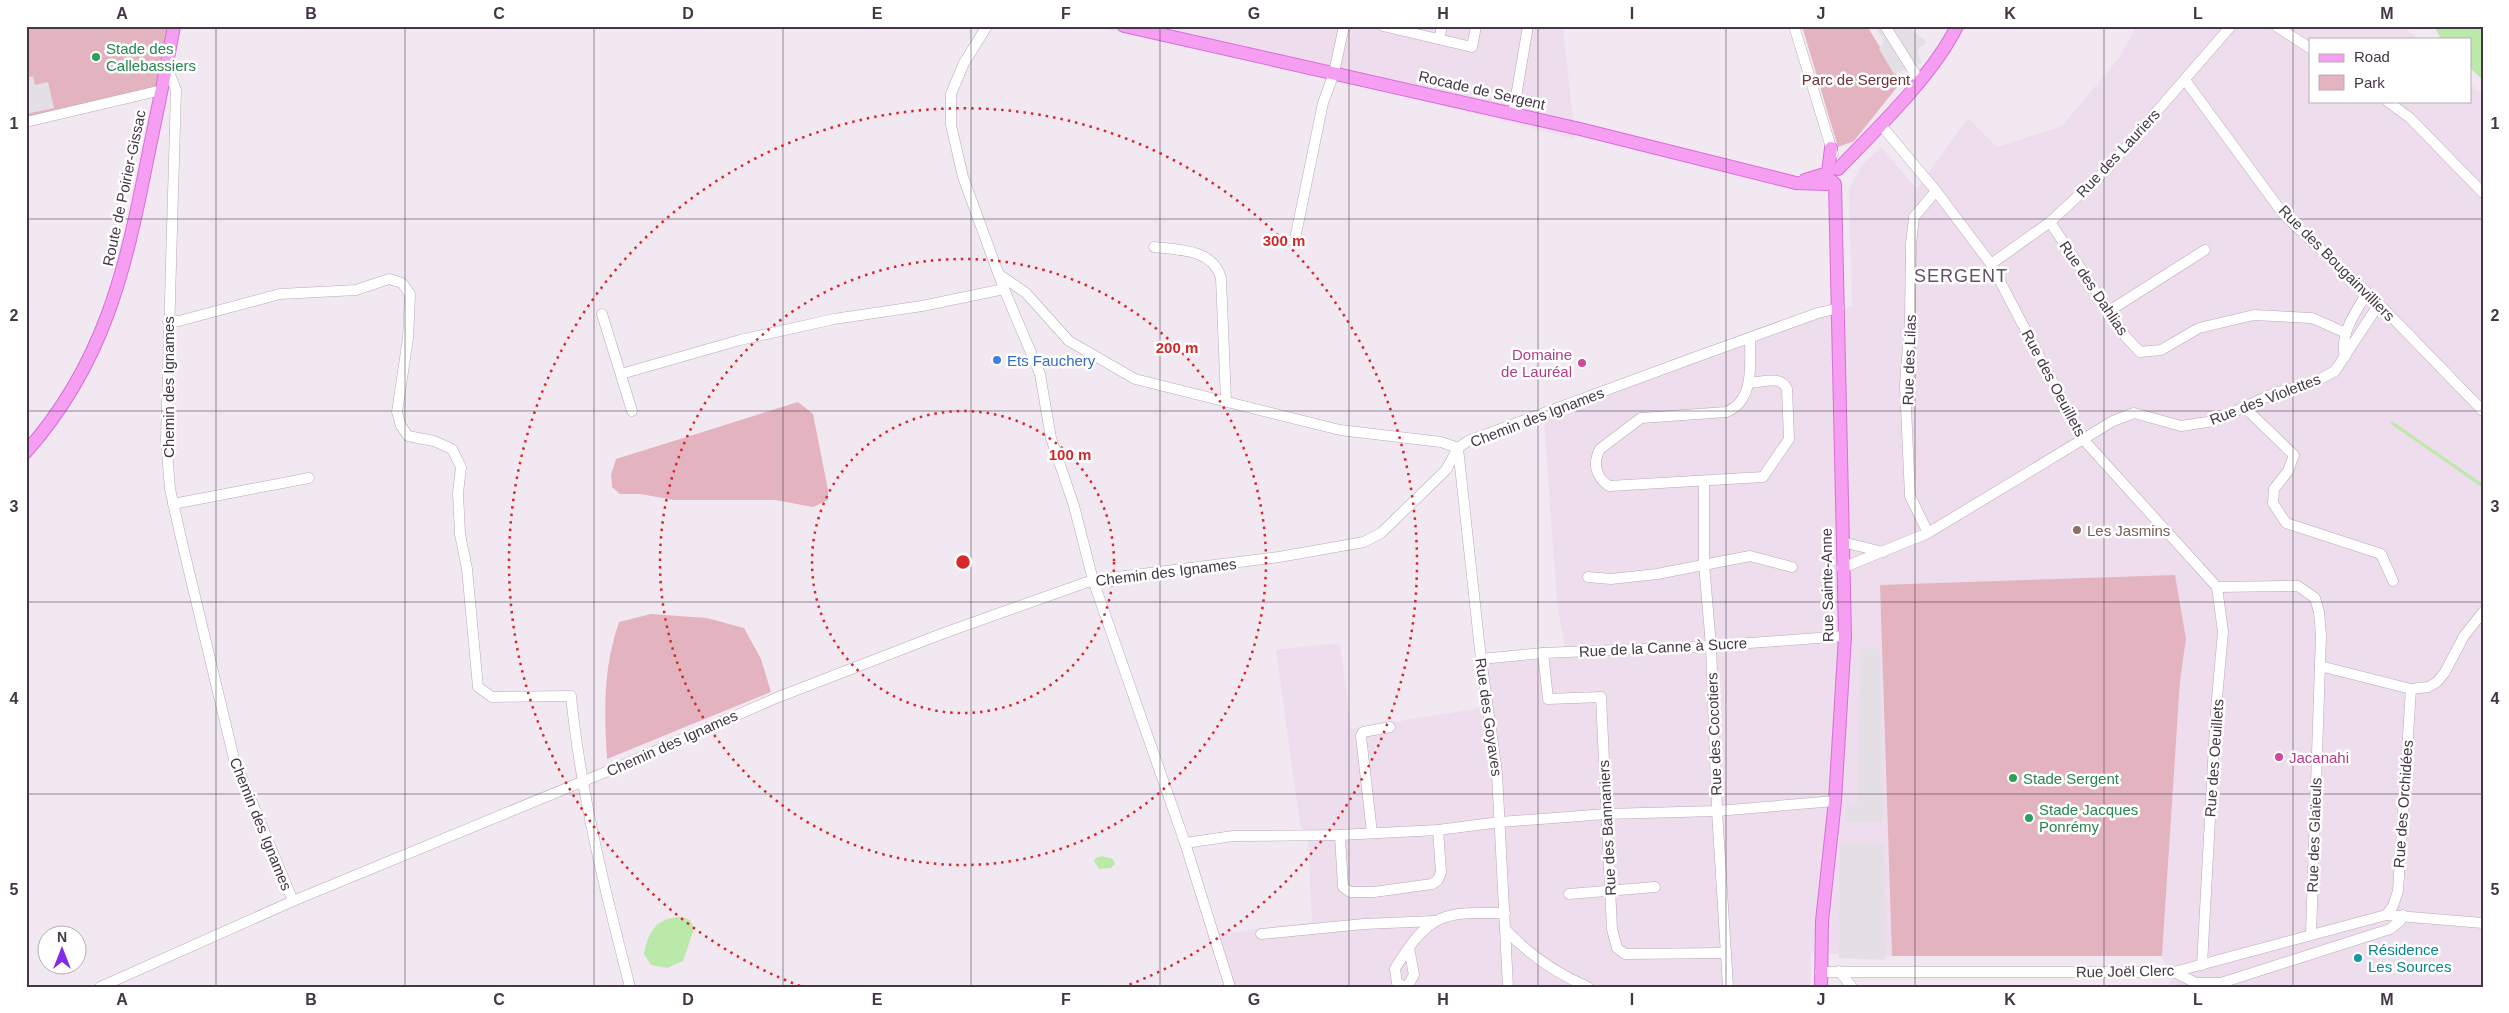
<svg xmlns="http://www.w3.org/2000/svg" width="2509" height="1013" font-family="Helvetica,sans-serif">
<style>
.residential{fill:#eddded}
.green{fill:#e3b4bf}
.parking{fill:#e3dfe4}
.water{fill:#bbe9a9}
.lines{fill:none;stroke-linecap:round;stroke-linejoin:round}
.stream{stroke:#bbe9a9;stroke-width:3}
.minor-casing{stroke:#b9a8ba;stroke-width:11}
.major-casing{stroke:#d86fd7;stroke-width:14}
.minor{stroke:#fff;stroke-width:10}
.major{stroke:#f59ef2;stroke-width:12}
.grid{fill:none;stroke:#443745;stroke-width:1;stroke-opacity:0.55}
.ring{fill:none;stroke:#d62828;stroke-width:2.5;stroke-dasharray:2.5 5}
.leisure-dot{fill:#2e9e5b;stroke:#fff;stroke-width:2}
.shop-dot{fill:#3f7fe0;stroke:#fff;stroke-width:2}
.hotel-dot{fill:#d1479c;stroke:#fff;stroke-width:2}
.education-dot{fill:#8d6e63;stroke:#fff;stroke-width:2}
.culture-dot{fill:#0f9aa8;stroke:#fff;stroke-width:2}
.labels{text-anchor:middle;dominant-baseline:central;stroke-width:5;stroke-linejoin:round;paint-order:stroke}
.leisure-label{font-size:15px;fill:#27864d;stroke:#fff;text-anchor:start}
.park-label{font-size:15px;fill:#713034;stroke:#fff}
.street-label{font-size:15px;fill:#443745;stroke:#fff}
.hotel-label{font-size:15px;fill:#b23c85;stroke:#fff;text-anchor:end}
.shop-label{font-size:15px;fill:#366cbe;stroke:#fff;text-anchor:start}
.education-label{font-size:15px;fill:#785e54;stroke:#fff;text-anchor:start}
.culture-label{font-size:15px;fill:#0d838f;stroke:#fff;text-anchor:start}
.quarter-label{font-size:18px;letter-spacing:1px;fill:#644f66;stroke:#fff}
.centre{fill:#d62828;stroke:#fff;stroke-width:2.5}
.ring-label{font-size:15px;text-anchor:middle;font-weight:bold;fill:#d62828;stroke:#fff;stroke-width:5;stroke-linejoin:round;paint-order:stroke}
.neatline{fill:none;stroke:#443745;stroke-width:2}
.grid-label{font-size:16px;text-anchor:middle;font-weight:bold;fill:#443745}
</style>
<rect width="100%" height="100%" fill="#f2e8f2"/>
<g class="residential">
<path d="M1092,26H1563L1575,139L1325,77Z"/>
<path d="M2137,26H2403L2417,39H2310V101H2470V84L2483,95V987H2169L2171,979L2162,956L2180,681L2186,639L1880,585L1892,956L1811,953L1810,987H1235L1217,934L1312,922L1308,837L1300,825L1276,650L1340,643L1351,729L1493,706L1486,663L1567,658L1557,604L1544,418L1852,306L1849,189L1862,165L1881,147L1917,189L1968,118L1997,147L2062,126L2119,58Z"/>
</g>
<g class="green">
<path d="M26,26H170L160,88L26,120Z"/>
<path d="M1802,26H1867L1901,82L1854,141L1838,147Z"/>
<path d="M798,402L813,414L828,490V500L813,507L775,500H674L640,494H620L612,487L611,475L616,459Z"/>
<path d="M2175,575L2186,639L2180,681L2162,956H1892L1880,585Z"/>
<path d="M651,614L707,618L744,628L761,659L771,692L607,759C604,710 603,669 619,622Z"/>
</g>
<g class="parking">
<path d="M1877,26H1906L1927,42L1917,50L1922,63L1894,74L1879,49L1884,42L1876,28Z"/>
<path d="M33,76L35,85L48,82L54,108L26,114V78Z"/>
<path d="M1880,648L1883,822H1846L1847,803L1857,807L1861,649Z"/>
<path d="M1840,843L1884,844L1885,960L1839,958Z"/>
</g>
<g class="water">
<path d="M2434,26H2483V80L2470,68V39H2441Z"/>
<path d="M1102,856L1113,859L1115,864L1111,868L1099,869L1094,861L1096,858Z"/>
<path d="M682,917L690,920L694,929L683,961L667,968L651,965L644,954C648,931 657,917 682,917Z"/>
</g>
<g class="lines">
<path class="stream" d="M2392,423L2483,486"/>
<g class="minor-casing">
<g id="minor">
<path d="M987,26L964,63L951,94V125L963,177L1004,289L1040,374L1051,438L1074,506L1093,580L1185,843L1230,987"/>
<path d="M1383,26L1472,47L1476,26"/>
<path d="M1794,26L1833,154"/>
<path d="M1885,26L1919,80"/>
<path d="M2276,26L2310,48"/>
<path d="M1439,39L1442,26"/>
<path d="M167,67L176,90L166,439L170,489L181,538L234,759L293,901L630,762L776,698L944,633L1093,580L1279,557L1364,542L1381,533L1446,470L1458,448L1468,441L1696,357L1818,313L1839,308"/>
<path d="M2185,80L2284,215L2379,304L2483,411"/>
<path d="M2387,101L2410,118L2483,193"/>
<path d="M1513,114L1528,26"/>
<path d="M26,122L162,90"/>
<path d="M1881,125L1936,191L1991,264L2082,438L2217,587L2223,632L2216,709L2202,965"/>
<path d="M2050,222L2125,336L2140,352L2161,350L2199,328L2254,315L2312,318L2346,333"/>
<path d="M1296,234L1323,103L1334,73L1344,26"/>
<path d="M1154,247C1180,250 1213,249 1221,278L1226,401"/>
<path d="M1991,264L2050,222L2106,170L2231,26"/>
<path d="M1000,275L1026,293L1069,341L1135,379L1340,430L1441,442L1458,448L1481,659L1497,773L1508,987"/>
<path d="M2109,311L2205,250"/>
<path d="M602,314L632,411"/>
<path d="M168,322L179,321L280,294L356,290L389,279L402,283L410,294L408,338L397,412L401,426L408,436L434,441L452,449L461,467L458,493L460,534L467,569L478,687L492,697L571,696C581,795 605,891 630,987"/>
<path d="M1750,338C1750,363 1755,401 1726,412L1641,418L1600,449C1592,464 1596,477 1609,486L1763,477L1789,439L1787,389C1781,375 1763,382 1750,383"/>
<path d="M2345,357C2339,334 2356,312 2367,293"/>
<path d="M621,374L740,340L834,319L922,306L1004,289"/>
<path d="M2244,407L2294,455L2288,471L2274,489L2273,503L2286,523L2381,554L2393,581"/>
<path d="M1704,481V564L1711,646L1717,811L1728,987"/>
<path d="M173,504L309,478"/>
<path d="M1928,533L1910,496L1905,385L1910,320L1911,244L1914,217L1936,191"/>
<path d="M1842,542L1883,552"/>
<path d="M1842,568L1928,533L2113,421L2134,413L2181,426L2214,421L2277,392L2311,384L2335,371L2379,304"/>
<path d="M1588,577L1611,579L1657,574L1750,556L1792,567"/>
<path d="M2217,587L2298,586L2315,598L2319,612L2321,635L2311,934"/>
<path d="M1543,653L1548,699L1601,697L1612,929L1617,948L1625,954L1726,953"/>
<path d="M1481,659L1543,653L1711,646L1845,636"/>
<path d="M2320,666L2411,689L2428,687L2437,682L2445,672L2464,636L2483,612"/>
<path d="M1372,833L1361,736L1363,732L1390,727"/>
<path d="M1340,835L1343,887L1350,892H1374L1432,884L1438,880L1441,872L1438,830"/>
<path d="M1185,843L1233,836L1340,835L1438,830L1500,822L1606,814L1717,811L1835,801"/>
<path d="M1569,894L1655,887"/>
<path d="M2386,915L2393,906L2398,891L2411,689"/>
<path d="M1505,929C1529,955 1555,973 1588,987"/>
<path d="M1261,934L1364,924L1434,921"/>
<path d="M1839,971L1852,987"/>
<path d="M1820,972H2174L2386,915L2483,923"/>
<path d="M2174,972L2196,983H2221L2390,929L2400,921L2403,915"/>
<path d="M100,987L293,901"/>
<path d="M1406,987L1397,983L1395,969C1399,961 1405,954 1410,946C1438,907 1462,914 1505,913"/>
<path d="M1407,987L1414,975L1409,948"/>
</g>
</g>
<g class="major-casing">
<g id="major">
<path d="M1124,26L1580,129L1796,183L1826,184L1832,181"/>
<path d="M1838,169C1876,130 1934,74 1957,26"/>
<path d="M1805,180L1828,173L1831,148"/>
<path d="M26,452C104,364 125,271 147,161C156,116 166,71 174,26"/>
<path d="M1821,987L1822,921L1835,801L1845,636L1835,184"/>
</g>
</g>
<use href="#minor" class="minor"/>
<use href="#major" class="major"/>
</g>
<path class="grid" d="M216,26V987M405,26V987M594,26V987M783,26V987M971,26V987M1160,26V987M1349,26V987M1538,26V987M1726,26V987M1915,26V987M2104,26V987M2293,26V987M26,219H2483M26,411H2483M26,602H2483M26,794H2483"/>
<g class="ring">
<circle cx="963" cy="562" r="151"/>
<circle cx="963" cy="562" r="303"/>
<path d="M800 986A454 454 0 1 1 1126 986"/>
</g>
<g class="leisure-dot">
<circle cx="96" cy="57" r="5"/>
<circle cx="2013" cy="778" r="5"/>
<circle cx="2029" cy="818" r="5"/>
</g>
<circle class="shop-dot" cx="997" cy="360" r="5"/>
<g class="hotel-dot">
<circle cx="1582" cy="363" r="5"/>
<circle cx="2279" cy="757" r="5"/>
</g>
<circle class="education-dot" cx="2077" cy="530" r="5"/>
<circle class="culture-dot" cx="2358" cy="958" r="5"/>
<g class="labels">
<g class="leisure-label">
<text x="106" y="48">Stade des<tspan x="106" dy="17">Callebassiers</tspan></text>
<text x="2023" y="778">Stade Sergent</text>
<text x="2039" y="809">Stade Jacques<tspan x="2039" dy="17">Ponrémy</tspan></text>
</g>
<g class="park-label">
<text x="1856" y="79">Parc de Sergent</text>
</g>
<g class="street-label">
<text transform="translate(1482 90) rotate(13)">Rocade de Sergent</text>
<text transform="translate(2118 153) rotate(-47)">Rue des Lauriers</text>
<text transform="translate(124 188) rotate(-78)">Route de Poirier-Gissac</text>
<text transform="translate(2337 263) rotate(45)">Rue des Bougainvilliers</text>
<text transform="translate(2094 288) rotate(56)">Rue des Dahlias</text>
<text transform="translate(1909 360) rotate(-88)">Rue des Lilas</text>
<text transform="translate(2054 383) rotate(62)">Rue des Oeuillets</text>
<text transform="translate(168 387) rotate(-90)">Chemin des Ignames</text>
<text transform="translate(2265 399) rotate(-21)">Rue des Violettes</text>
<text transform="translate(1537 417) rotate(-21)">Chemin des Ignames</text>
<text transform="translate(1166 572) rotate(-7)">Chemin des Ignames</text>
<text transform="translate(1827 585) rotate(-91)">Rue Sainte-Anne</text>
<text transform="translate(1663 647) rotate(-3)">Rue de la Canne à Sucre</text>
<text transform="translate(1489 717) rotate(82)">Rue des Goyaves</text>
<text transform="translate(1714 734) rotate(-92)">Rue des Cocotiers</text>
<text transform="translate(672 743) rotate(-24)">Chemin des Ignames</text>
<text transform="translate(2214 758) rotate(-86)">Rue des Oeuillets</text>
<text transform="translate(2403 804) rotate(-86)">Rue des Orchidées</text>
<text transform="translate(261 824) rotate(68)">Chemin des Ignames</text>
<text transform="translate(1607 828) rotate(-93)">Rue des Bannaniers</text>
<text transform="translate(2314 835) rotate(-88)">Rue des Glaïeuls</text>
<text transform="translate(2125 971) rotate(-1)">Rue Joël Clerc</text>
</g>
<g class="hotel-label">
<text x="1572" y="354">Domaine<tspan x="1572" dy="17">de Lauréal</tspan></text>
<text x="2289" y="757" text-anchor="start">Jacanahi</text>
</g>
<g class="shop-label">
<text x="1007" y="360">Ets Fauchery</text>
</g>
<g class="education-label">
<text x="2087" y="530">Les Jasmins</text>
</g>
<g class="culture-label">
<text x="2368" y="949">Résidence<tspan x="2368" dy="17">Les Sources</tspan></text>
</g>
<g class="quarter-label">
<text x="1961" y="276">SERGENT</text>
</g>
</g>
<circle cx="963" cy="562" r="8" class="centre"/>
<g class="ring-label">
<text x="1284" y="246">300 m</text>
<text x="1177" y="353">200 m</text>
<text x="1070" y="460">100 m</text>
</g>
<rect width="2509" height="1013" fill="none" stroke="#ffffff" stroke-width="55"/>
<rect x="2309" y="38" width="162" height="65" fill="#ffffff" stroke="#b4afb5"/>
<rect x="2319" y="54" width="25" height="8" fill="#f59ef2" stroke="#b4afb5"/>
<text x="2354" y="62" font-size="15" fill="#443745">Road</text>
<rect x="2319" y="75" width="25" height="15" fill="#e3b4bf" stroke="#b4afb5"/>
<text x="2354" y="88" font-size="15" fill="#443745">Park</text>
<g transform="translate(62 950)"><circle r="24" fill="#ffffff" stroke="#b4afb5"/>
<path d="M0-4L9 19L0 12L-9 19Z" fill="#822be6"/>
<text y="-8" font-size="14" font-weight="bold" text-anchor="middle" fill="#443745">N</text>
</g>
<rect x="28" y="28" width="2454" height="958" class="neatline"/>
<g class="grid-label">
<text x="122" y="19">A</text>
<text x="311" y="19">B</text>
<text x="499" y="19">C</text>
<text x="688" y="19">D</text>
<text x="877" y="19">E</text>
<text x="1066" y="19">F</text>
<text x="1254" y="19">G</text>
<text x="1443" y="19">H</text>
<text x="1632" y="19">I</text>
<text x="1821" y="19">J</text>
<text x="2010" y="19">K</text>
<text x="2198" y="19">L</text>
<text x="2387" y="19">M</text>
<text x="14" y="129">1</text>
<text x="2495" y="129">1</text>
<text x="14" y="321">2</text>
<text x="2495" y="321">2</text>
<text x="14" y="512">3</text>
<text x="2495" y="512">3</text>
<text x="14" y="704">4</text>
<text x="2495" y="704">4</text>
<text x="14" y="895">5</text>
<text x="2495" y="895">5</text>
<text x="122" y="1005">A</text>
<text x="311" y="1005">B</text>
<text x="499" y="1005">C</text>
<text x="688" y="1005">D</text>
<text x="877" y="1005">E</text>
<text x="1066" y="1005">F</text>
<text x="1254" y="1005">G</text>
<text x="1443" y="1005">H</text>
<text x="1632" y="1005">I</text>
<text x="1821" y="1005">J</text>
<text x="2010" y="1005">K</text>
<text x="2198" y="1005">L</text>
<text x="2387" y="1005">M</text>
</g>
</svg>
